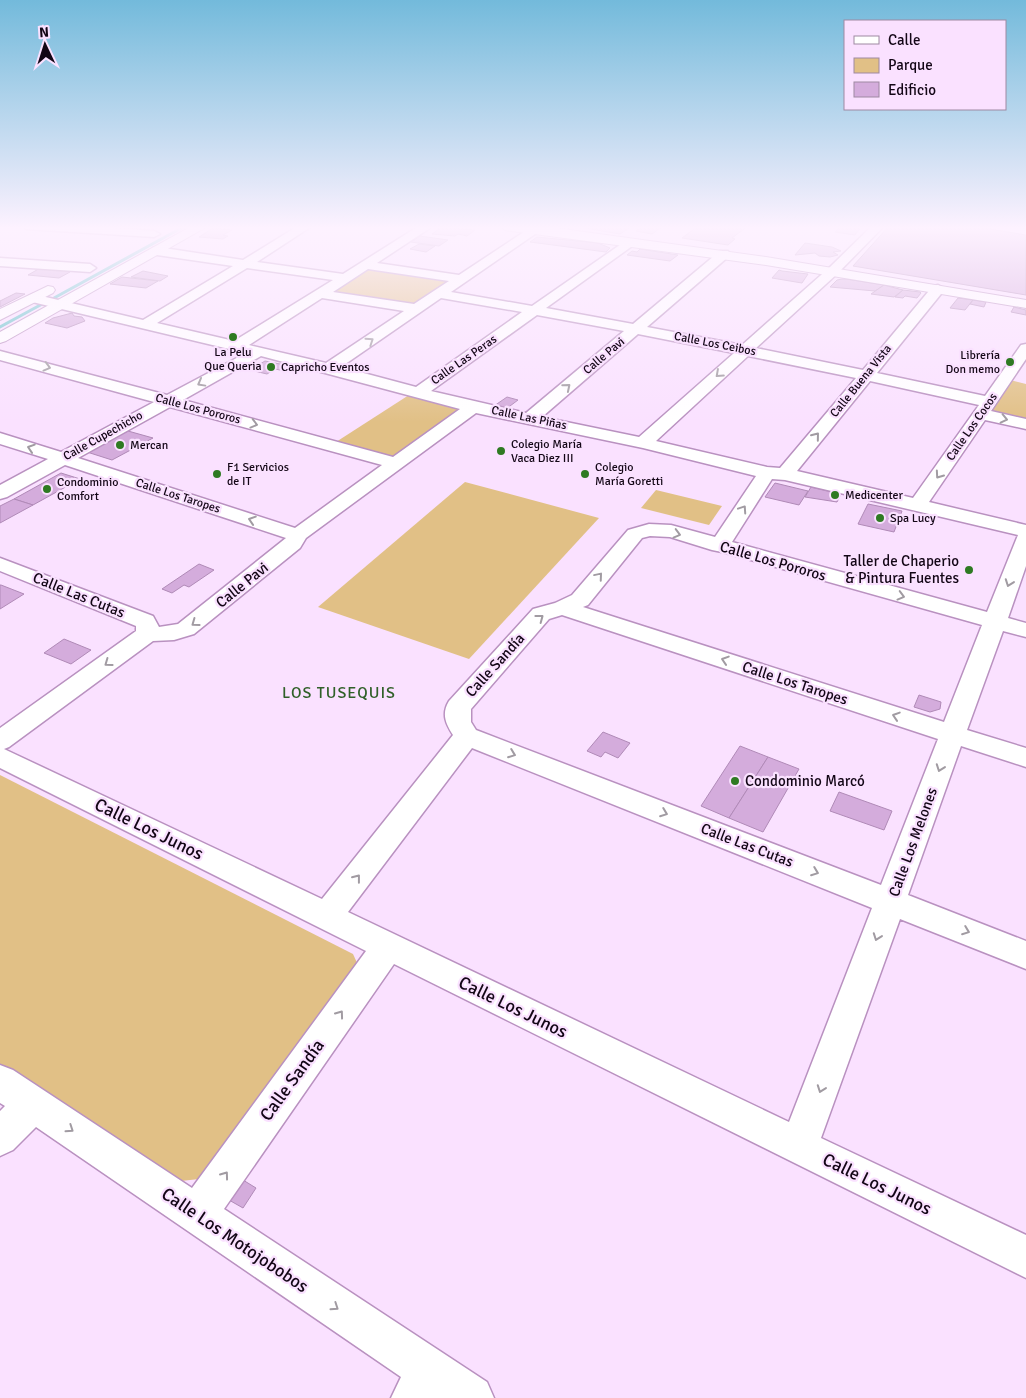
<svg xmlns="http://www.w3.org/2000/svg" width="1026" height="1398" font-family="Signika,sans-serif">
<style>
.green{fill:#e1c086}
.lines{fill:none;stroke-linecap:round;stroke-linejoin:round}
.stream{stroke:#63c2c8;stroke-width:3}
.building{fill:#d4acdc;stroke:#b08ab7}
.minor-casing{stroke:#b991c0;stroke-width:3}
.major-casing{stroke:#b991c0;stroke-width:2}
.minor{fill:#fff;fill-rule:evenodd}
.major{fill:#fff;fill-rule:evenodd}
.oneway{stroke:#a19ba2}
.poi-dot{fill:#2e7a22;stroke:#fae1ff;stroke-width:2}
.labels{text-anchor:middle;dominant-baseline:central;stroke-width:4.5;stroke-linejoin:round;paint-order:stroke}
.far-street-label{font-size:12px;fill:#130616;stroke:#fae1ff}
.far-poi-label{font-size:12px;fill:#130616;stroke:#fae1ff;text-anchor:start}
.street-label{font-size:15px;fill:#130616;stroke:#fae1ff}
.poi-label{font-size:15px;fill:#130616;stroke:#fae1ff;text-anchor:end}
.neighbourhood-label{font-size:16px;letter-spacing:1px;fill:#306029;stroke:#fae1ff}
.near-street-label{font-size:18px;fill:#130616;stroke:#fae1ff}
</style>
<rect width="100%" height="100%" fill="#fae1ff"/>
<g class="green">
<path d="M369,267L455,279L418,307L327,293Z"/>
<path d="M1010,380L1026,384V420L990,412Z"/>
<path d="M409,395L457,407L460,410L397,457H390L336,442Z"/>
<path d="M465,482L599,518L469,659L318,607Z"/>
<path d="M656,490L722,506L709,525L641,508Z"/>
<path d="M0,775L353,954L358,965L208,1178L181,1181L0,1066Z"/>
</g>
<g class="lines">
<g class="stream">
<path d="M54,298L185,226"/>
<path d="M0,327L44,303"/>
</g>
</g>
<g class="building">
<path d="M443,226L460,229L475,230L467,236L458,234L455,236L432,234Z"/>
<path d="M587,226H626L625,227L629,228L620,234L585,228Z"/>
<path d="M643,226H663L652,234L636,231Z"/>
<path d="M698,226H748L732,238L735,239L728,245L682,238Z"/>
<path d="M840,226H862L855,235L835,232Z"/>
<path d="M889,226H972L1026,235V295L853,266Z"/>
<path d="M213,228L232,230L223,235L228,236L223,239L199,237Z"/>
<path d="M420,236L448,240L439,246L411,242Z"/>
<path d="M537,237L598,243L610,248L606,252L530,242Z"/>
<path d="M805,243L832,247L841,251L833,252L838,255L830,257L819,256L815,253L795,255Z"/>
<path d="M419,244L435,246L426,252L410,249Z"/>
<path d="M640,249L678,255L670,261L627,255L632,251L637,252Z"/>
<path d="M42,267L68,270L70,272L59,278L28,275Z"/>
<path d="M779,270L782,271L808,274L802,283L772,278Z"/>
<path d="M143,271L168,276L160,281L131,277Z"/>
<path d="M122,277L158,281L146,288L110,284Z"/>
<path d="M842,279H846L884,285L875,291L830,287L837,280Z"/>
<path d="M884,285L903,290L894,297L871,294Z"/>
<path d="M903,290L920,292L921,293L917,298L905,296L903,298L895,297Z"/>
<path d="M16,293L25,294L0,307V301Z"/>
<path d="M958,298L973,300L965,310L950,308Z"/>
<path d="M973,300L986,302L984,307L970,304Z"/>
<path d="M1014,307L1026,310V315L1011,312Z"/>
<path d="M72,313L74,316L82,317L85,321L67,328L45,323L53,318Z"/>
<path d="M265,361L280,364L283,362L291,364L280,370L275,369L267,374L250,370Z"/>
<path d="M507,397L518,400L506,409L494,406Z"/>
<path d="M128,431L153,438L112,460L87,452Z"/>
<path d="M61,473L80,479L33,505L14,499Z"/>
<path d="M775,483L808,491L799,505L765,497Z"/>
<path d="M811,487L841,494L837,502L805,497Z"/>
<path d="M14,499L33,505L0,523V506Z"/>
<path d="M868,504L902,511L894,532L858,524Z"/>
<path d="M199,564L214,570L189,587L184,585L172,593L162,589Z"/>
<path d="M0,585H1L24,594L0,609Z"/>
<path d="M64,639L91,650L71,664L44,653Z"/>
<path d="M919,695L941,702L940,709L930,712L914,707Z"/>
<path d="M603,732L630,743L618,758L605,752L601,757L587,751Z"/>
<path d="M740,746L768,757L729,818L701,806Z"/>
<path d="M768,757L799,769L763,832L729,818Z"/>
<path d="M839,792L892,811L884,830L830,811Z"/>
<path d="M243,1180L256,1188L243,1208L229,1200Z"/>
</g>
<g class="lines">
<g class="minor-casing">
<g id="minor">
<path d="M21,226H88L154,231L160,234L154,237L26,229Z"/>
<path d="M298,226H312L257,262L343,274L419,226H433L377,263L459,275L530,228H538L540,230L538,232L451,292L532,306L627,240H635L637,242L635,244L546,308L633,324L720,251H728L730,254L728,257L647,327L742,345L829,268L872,226H884L837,274L756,348L863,370L933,286L938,285L945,289L877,373L985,396L1021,345L1026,344V359L991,411L1026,419V429L985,420L929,502L1026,525V566L1008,618L1026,623V637L1003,631L967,730L1026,748V767L961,746L908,895L1026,941V969L900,919L821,1138L1026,1235V1278L394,964L224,1209L487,1382L494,1398H391L401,1377L36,1127L13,1150L0,1156V1111L5,1106L0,1103V1065L13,1070L192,1188L366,951L0,768V728L136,631V626L0,571V558L153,616L159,627L178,624L286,538L65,465L7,497L0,499V485L48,459L0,444V433L61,452L154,402L0,360V351L167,395L246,353L28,301L26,298L33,294L143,320L233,266L157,255L151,251L153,248L157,247L243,260ZM247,268L333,280L234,341L157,323ZM368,269L449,281L414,304L333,292ZM322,298L404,311L326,363L249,345ZM441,298L522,312L416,387L341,367ZM537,315L624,331L526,413L431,391ZM638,334L734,353L639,437L542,417ZM261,356L460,409L393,457L183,400ZM748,356L856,378L780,468L767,467L656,441ZM870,381L979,405L913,498L797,471ZM170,407L382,465L295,528L78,458ZM476,413L643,448L756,476L715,537L671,525L649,524L628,530L572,595L555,603L533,609L449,701C441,714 446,724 453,735L322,899L4,749L9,747L153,641L174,640L194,634L300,548L306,538ZM772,479L785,480L1018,535L987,612L732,542ZM650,536L670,537L712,550L722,552L982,625L944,722L583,607L588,605L642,538ZM562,615L938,739L881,885L476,730L471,722V709L549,619ZM472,748L872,908L789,1122L348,912Z"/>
<path d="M0,258L90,264L96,268L90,272L0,266Z"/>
</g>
</g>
<g class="major-casing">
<g id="major">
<path d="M192,226H208L6,341L0,343V332Z"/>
<path d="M499,226H540L570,230L766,257L1026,300V308L766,265L505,230Z"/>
<path d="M48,286L53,287L55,290L53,293L0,320V309Z"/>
</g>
</g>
<use href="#minor" class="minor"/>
<use href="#major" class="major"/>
</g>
<defs><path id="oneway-chevron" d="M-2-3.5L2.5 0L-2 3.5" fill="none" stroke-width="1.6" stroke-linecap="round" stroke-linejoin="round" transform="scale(1.25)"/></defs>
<g class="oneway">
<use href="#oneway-chevron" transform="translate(370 341) rotate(-34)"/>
<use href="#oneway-chevron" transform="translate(47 367) rotate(15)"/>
<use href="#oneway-chevron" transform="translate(719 374) rotate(138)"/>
<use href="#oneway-chevron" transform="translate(201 383) rotate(151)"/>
<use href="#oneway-chevron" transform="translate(567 387) rotate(-40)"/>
<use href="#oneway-chevron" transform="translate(1004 419) rotate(13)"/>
<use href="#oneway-chevron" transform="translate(254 424) rotate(15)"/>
<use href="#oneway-chevron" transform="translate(816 436) rotate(-51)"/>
<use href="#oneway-chevron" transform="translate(31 448) rotate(-162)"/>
<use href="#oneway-chevron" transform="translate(939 475) rotate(125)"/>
<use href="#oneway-chevron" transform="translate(743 509) rotate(-56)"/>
<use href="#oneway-chevron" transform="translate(252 520) rotate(-162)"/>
<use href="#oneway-chevron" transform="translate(677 534) rotate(15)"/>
<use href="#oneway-chevron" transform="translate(599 576) rotate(-50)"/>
<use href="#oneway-chevron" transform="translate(1009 583) rotate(110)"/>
<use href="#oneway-chevron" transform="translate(901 596) rotate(15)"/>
<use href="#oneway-chevron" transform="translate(540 618) rotate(-37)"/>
<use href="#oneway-chevron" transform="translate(195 623) rotate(144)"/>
<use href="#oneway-chevron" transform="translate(725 660) rotate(-162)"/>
<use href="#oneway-chevron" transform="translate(108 663) rotate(144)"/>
<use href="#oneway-chevron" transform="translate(896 716) rotate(-162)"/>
<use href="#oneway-chevron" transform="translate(512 754) rotate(21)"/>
<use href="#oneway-chevron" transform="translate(940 768) rotate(110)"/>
<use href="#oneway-chevron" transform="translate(664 813) rotate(21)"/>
<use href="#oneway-chevron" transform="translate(815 872) rotate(21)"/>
<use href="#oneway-chevron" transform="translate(357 878) rotate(-52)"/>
<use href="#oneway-chevron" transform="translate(966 931) rotate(21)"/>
<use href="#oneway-chevron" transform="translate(877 937) rotate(110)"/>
<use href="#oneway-chevron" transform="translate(340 1014) rotate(-54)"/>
<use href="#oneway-chevron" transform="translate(821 1089) rotate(110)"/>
<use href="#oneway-chevron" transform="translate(70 1129) rotate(34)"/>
<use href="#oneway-chevron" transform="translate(225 1175) rotate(-54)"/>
<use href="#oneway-chevron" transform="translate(335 1307) rotate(34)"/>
</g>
<linearGradient id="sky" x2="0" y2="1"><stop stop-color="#73badb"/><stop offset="0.54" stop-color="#fdf2ff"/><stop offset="1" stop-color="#fdf2ff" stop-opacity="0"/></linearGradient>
<rect width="1026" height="422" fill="url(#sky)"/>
<g class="poi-dot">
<circle cx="233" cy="337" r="5"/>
<circle cx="1010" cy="362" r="5"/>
<circle cx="271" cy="367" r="5"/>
<circle cx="120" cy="445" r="5"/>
<circle cx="501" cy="451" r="5"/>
<circle cx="217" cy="474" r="5"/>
<circle cx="585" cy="474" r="5"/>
<circle cx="47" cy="489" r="5"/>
<circle cx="835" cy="495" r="5"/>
<circle cx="880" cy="518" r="5"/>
<circle cx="969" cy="570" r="5"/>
<circle cx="735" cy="781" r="5"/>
</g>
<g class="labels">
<g class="far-street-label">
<text transform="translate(715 344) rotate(11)">Calle Los Ceibos</text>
<text transform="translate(604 356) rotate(-40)">Calle Pavi</text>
<text transform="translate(464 360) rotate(-35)">Calle Las Peras</text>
<text transform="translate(861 381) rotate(-51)">Calle Buena Vista</text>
<text transform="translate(198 409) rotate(15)">Calle Los Pororos</text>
<text transform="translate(529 418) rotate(12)">Calle Las Piñas</text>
<text transform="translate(972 427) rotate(-55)">Calle Los Cocos</text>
<text transform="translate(103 436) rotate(-29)">Calle Cupechicho</text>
<text transform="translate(178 496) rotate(18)">Calle Los Taropes</text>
</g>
<g class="far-poi-label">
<text x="233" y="352" text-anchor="middle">La Pelu<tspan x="233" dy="14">Que Queria</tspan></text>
<text x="1000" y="355" text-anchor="end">Librería<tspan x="1000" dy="14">Don memo</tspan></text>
<text x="281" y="367">Capricho Eventos</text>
<text x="511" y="444">Colegio María<tspan x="511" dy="14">Vaca Diez III</tspan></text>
<text x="130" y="445">Mercan</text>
<text x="227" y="467">F1 Servicios<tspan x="227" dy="14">de IT</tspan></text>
<text x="595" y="467">Colegio<tspan x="595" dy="14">María Goretti</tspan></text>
<text x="57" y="482">Condominio<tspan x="57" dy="14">Comfort</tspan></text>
<text x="845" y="495">Medicenter</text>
<text x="890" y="518">Spa Lucy</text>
</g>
<g class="street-label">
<text transform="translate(773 561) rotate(16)">Calle Los Pororos</text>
<text transform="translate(242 585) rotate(-39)">Calle Pavi</text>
<text transform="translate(79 595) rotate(22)">Calle Las Cutas</text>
<text transform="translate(495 665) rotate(-48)">Calle Sandía</text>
<text transform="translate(795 683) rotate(18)">Calle Los Taropes</text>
<text transform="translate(913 842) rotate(-70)">Calle Los Melones</text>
<text transform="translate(747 845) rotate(21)">Calle Las Cutas</text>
</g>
<g class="poi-label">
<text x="959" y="561">Taller de Chaperio<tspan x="959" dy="17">&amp; Pintura Fuentes</tspan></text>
<text x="745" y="781" text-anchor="start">Condominio Marcó</text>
</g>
<g class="neighbourhood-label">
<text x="339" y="693">LOS TUSEQUIS</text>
</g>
<g class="near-street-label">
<text transform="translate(149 829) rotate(26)">Calle Los Junos</text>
<text transform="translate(513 1007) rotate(26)">Calle Los Junos</text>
<text transform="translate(292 1080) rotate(-54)">Calle Sandía</text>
<text transform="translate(877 1184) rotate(26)">Calle Los Junos</text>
<text transform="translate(235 1240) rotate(34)">Calle Los Motojobobos</text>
</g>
</g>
<rect x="844" y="20" width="162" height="90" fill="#fae1ff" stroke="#9e89a2"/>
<rect x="854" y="36" width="25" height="8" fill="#ffffff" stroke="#9e89a2"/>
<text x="888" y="45" font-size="15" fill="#130616">Calle</text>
<rect x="854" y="58" width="25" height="15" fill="#e1c086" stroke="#9e89a2"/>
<text x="888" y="70" font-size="15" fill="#130616">Parque</text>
<rect x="854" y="82" width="25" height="15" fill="#d4acdc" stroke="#9e89a2"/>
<text x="888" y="95" font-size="15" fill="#130616">Edificio</text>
<g transform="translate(45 45) rotate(356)" stroke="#fae1ff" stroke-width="4" paint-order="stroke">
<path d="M0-4L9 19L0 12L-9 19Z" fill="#130616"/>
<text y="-8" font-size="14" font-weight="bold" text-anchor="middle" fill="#130616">N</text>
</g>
</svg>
